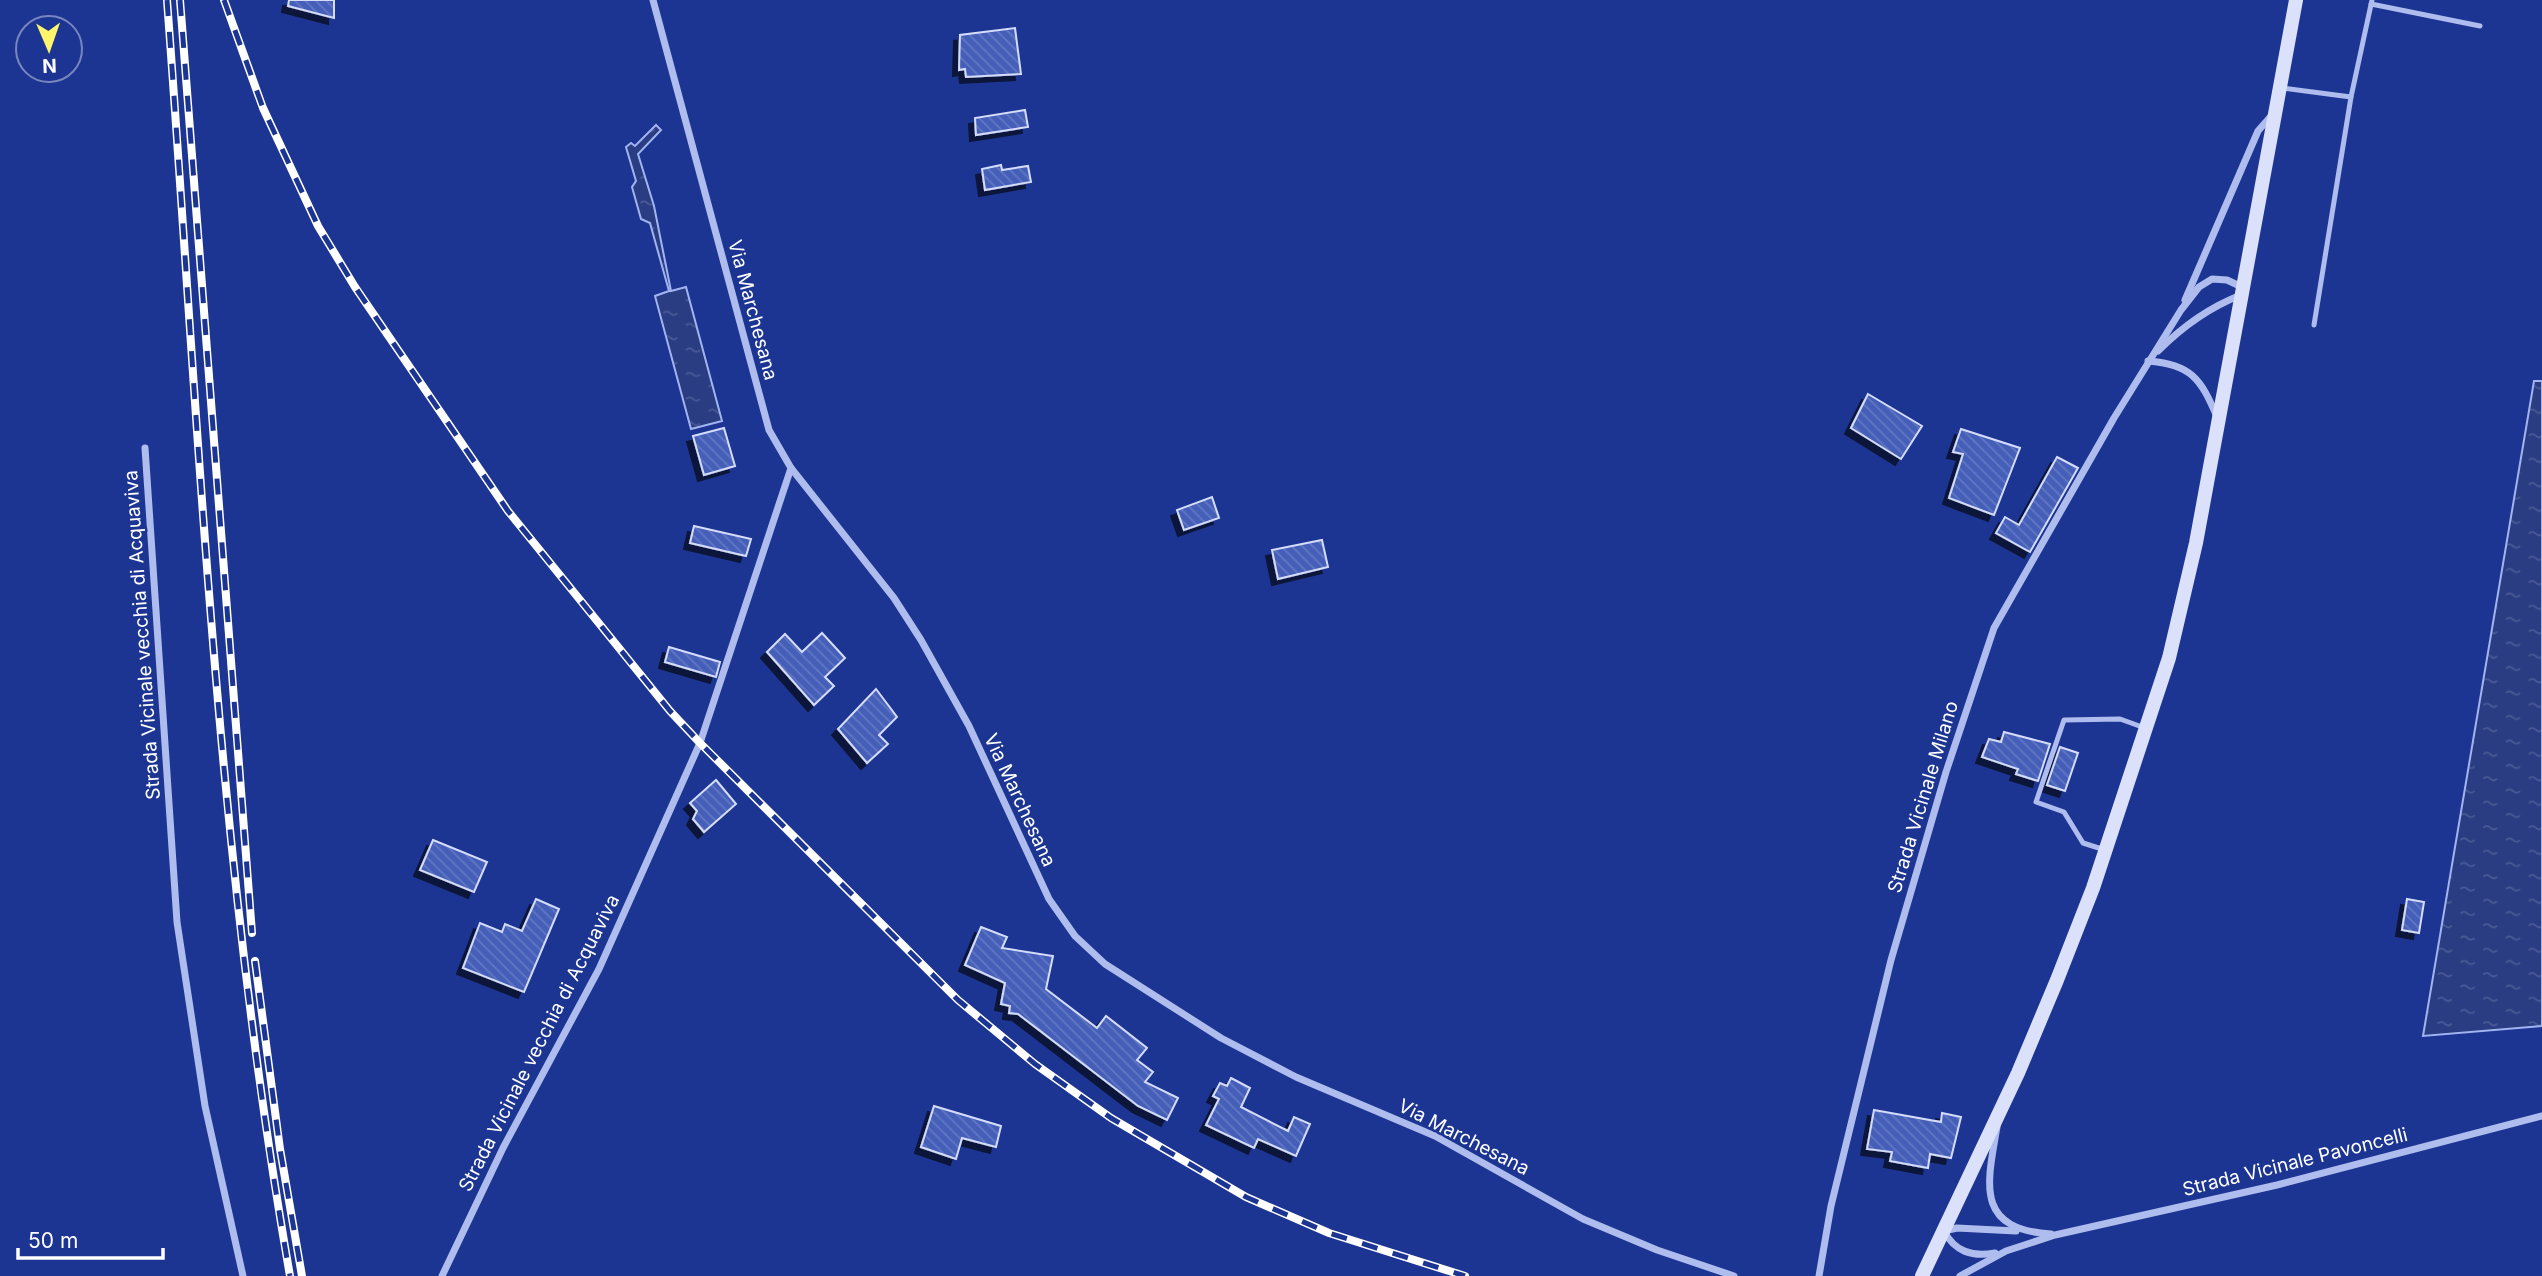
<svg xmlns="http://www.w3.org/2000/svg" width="2542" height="1276" font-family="Inter,sans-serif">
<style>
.water{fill:url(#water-ripples);stroke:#a1b4f0;stroke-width:2}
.building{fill:url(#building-back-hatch);stroke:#d4dcfa;stroke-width:2;filter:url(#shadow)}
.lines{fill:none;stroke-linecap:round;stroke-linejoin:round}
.lane{stroke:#aebcee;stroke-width:5}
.street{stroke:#aebcee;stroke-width:7}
.secondary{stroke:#dbe1fa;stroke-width:14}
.rail-casing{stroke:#fff;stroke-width:8}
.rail{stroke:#1d3592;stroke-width:5;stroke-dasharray:16;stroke-linecap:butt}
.labels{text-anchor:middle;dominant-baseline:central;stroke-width:5;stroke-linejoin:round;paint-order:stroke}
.street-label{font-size:19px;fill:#fff;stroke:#1d3592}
</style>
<defs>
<pattern id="water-ripples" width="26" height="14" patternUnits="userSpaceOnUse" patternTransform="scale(1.75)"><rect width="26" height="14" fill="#2a3d83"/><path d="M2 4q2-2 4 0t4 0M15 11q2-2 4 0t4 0" fill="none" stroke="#4a5a96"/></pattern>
<pattern id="building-back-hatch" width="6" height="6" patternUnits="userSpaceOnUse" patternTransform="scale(1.75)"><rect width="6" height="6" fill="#455fb9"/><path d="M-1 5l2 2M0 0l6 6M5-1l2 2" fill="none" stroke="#6177c4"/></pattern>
<filter id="shadow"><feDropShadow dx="-6" dy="6" stdDeviation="0" flood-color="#0009"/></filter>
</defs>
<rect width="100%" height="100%" fill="#1d3592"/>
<g class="water">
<path d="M656,125L661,130L638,154L654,206L671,291L686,287L722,421L691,429L655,296L669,291L650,223L641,219L632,187L636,181L626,147L631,143L635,146Z"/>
<path d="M2534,381H2542V1026L2423,1036Z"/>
</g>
<g class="building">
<path d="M289,0H334V18L288,6Z"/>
<path d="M1015,28L1021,74L966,77L965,69L959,70L960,35Z"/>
<path d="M1025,110L1028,127L976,135L975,118Z"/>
<path d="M1001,165L1002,170L1028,166L1031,182L985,190L982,169Z"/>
<path d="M1868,394L1922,426L1901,459L1851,428Z"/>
<path d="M724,428L735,466L704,475L693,436Z"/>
<path d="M1961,429L2020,448L1994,515L1949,498L1963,454L1953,452Z"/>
<path d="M2057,457L2078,468L2030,552L1996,533L2005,517L2019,525Z"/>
<path d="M1212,497L1219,518L1184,530L1177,510Z"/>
<path d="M694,526L751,539L746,556L690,543Z"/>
<path d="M1322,540L1328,567L1278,579L1272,550Z"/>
<path d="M822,633L845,658L825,677L834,686L814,705L767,652L785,634L802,652Z"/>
<path d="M669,647L720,662L716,677L665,662Z"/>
<path d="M876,689L897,717L879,735L888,744L867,763L838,729Z"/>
<path d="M2004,732L2050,744L2038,781L2016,774L2018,769L1982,757L1989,739L2001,742Z"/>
<path d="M2060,747L2078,753L2065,791L2047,785Z"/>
<path d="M716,780L736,804L704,832L693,819L697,811L690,803Z"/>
<path d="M433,840L487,862L474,892L420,870Z"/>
<path d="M536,899L559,909L524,992L463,968L480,923L502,932L505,924L522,931Z"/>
<path d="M2407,899L2424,902L2419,933L2402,930Z"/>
<path d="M981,927L1007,937L1002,948L1053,956L1046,989L1097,1028L1106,1016L1147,1048L1137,1060L1153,1072L1145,1082L1178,1098L1167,1120L1138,1106L1018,1014L1009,1013L1010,1006L1001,1004L1005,983L965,965Z"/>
<path d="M1231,1078L1250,1088L1241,1107L1288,1131L1294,1117L1310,1124L1296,1156L1258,1139L1254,1148L1206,1125L1219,1099L1213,1096L1220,1083L1227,1086Z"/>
<path d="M934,1106L1001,1126L996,1147L962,1138L956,1159L921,1147Z"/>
<path d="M1874,1110L1941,1122L1942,1113L1961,1117L1951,1158L1930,1154L1928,1168L1890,1161L1892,1152L1867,1149Z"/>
</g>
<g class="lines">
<g class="lane">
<path d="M2371,4L2480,26"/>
<path d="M2282,88L2351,97"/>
<path d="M2314,325L2351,97L2372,0"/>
<path d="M2105,850L2083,843L2064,812L2036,802L2064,720L2120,719L2145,728"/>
</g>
<g class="street">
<path d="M653,0L769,430L791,468L894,598L921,640L969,726L1049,899L1075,936L1105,964L1221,1038L1296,1077L1435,1136L1583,1219L1657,1250L1734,1276"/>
<path d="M2185,300L2258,131L2272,115"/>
<path d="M2158,351C2181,328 2210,307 2241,295"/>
<path d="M2148,361C2191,364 2201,379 2217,417"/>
<path d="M145,448L177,922L205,1106L243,1276"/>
<path d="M1997,1127C1987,1185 1975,1229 2051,1234"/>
<path d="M1995,1253C1972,1257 1955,1252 1944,1231L1957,1228L2016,1231"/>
<path d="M442,1276L503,1148L599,969L700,743L791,468"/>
<path d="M1819,1276L1831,1206L1891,960L1946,772L1994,628L2114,418L2181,310L2199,287L2212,279L2227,280L2244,288"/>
<path d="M1960,1276L2006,1251L2055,1235L2277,1185L2542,1116"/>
</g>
<path class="secondary" d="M1922,1276L2018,1073L2057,980L2093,888L2169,658L2196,543L2296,0"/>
<g class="rail-casing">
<g id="rail">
<path d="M167,0C199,425 216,855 290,1276"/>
<path d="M180,0L252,933"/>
<path d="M224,0L263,108L318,226L355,287L508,511L670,711L700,743L958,1000L1035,1064L1111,1118L1246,1197L1329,1233L1465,1276"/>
<path d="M255,961L280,1149L302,1276"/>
</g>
</g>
<use href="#rail" class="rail"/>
</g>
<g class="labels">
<g class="street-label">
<text transform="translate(753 310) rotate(75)">Via Marchesana</text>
<text transform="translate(142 635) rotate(-94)">Strada Vicinale vecchia di Acquaviva</text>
<text transform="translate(1923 797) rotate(-73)">Strada Vicinale Milano</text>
<text transform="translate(1020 800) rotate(65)">Via Marchesana</text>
<text transform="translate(539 1043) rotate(-63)">Strada Vicinale vecchia di Acquaviva</text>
<text transform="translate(1464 1137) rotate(27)">Via Marchesana</text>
<text transform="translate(2295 1162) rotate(-14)">Strada Vicinale Pavoncelli</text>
</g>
</g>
<g transform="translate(49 49) rotate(178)"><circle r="33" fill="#1d3592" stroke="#7786be" stroke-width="2"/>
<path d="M0-5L12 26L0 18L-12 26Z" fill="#fef56c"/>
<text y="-10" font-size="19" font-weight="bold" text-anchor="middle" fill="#ffffff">N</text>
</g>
<path d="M18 1248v10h145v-10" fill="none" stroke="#ffffff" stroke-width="3.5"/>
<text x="28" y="1248" font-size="21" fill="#ffffff" stroke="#1d3592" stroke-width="5" paint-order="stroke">50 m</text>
</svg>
